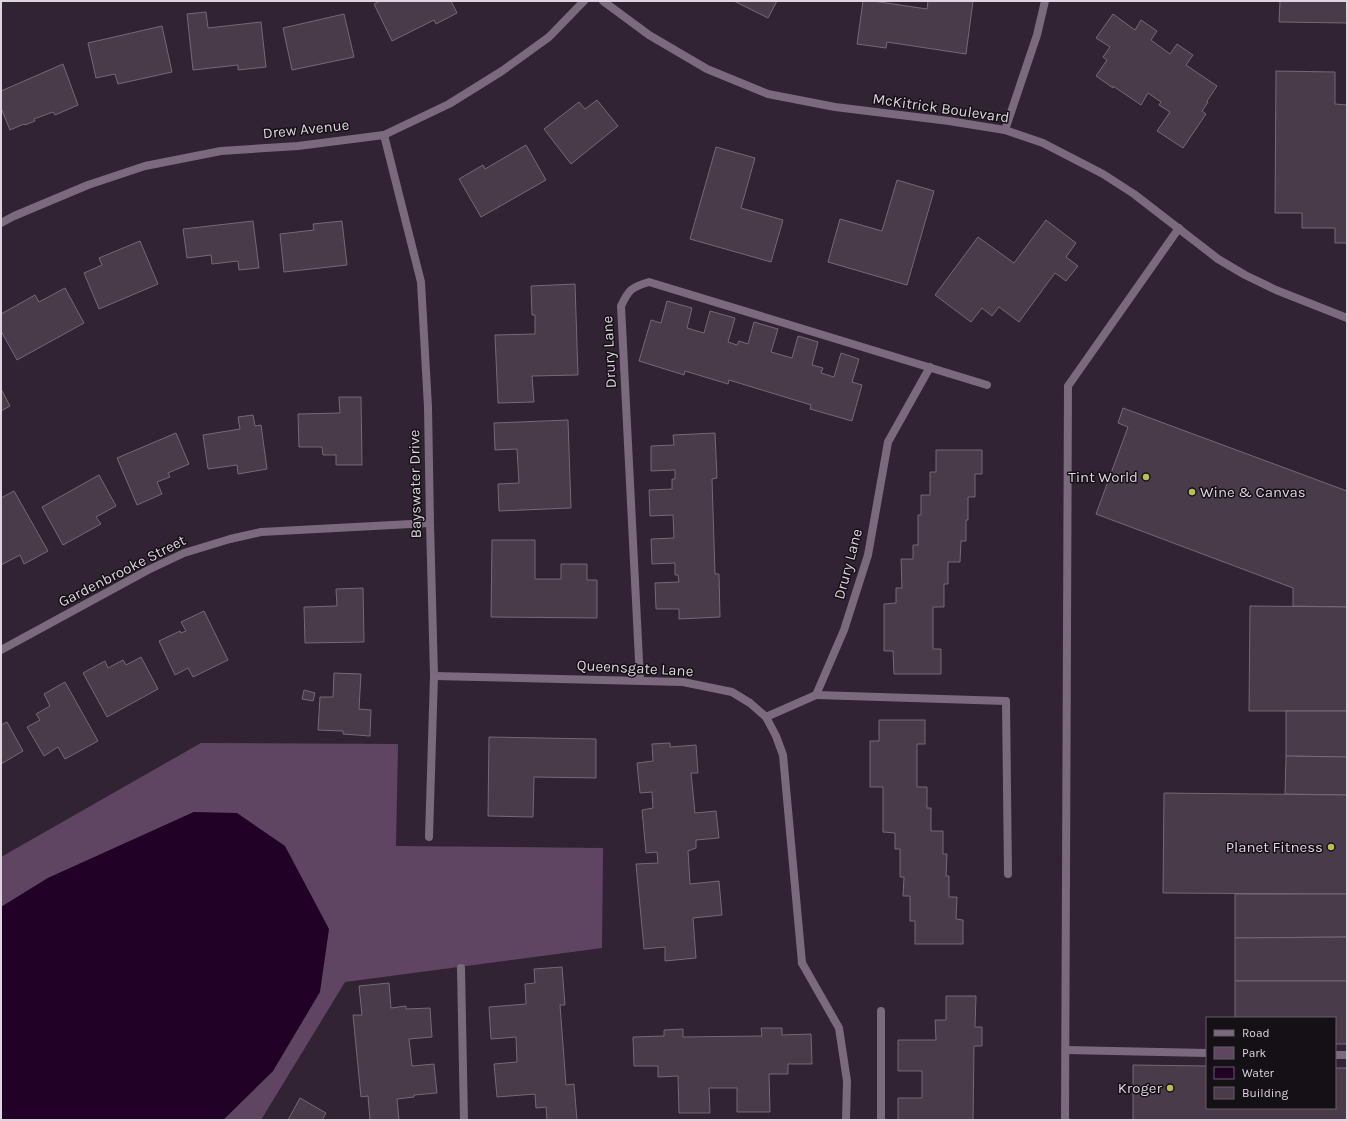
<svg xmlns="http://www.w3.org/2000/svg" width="1348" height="1121" font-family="Karla,sans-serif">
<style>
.green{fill:#604563}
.water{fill:#210126}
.building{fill:#4a3b4b;stroke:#766779}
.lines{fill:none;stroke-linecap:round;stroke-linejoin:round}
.lane{stroke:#7b6a7d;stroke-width:8}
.street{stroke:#7b6a7d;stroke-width:8}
.poi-dot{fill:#bac046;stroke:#150f16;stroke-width:1.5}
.labels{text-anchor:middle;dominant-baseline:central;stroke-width:3;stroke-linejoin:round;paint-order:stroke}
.street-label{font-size:15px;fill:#ded5df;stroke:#150f16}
.poi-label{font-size:15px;fill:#ded5df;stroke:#150f16;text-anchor:end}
</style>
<rect width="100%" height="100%" fill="#312333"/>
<path class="green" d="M201,743L398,744L396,846L603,848L602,948L345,982L261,1120H223L273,1071L194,812L48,878L1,907V857Z"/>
<path class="water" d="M194,812L237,813L285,846L329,929L320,992L273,1071L223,1120H1V907L48,878Z"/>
<g class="building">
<path d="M380,1H451L457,13L436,24L434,20L392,41L374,4Z"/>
<path d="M734,1H777L768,18Z"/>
<path d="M863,1H873L927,9L928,1H973L966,54L887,42L886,48L857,44Z"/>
<path d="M1280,1H1347V23L1279,22Z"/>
<path d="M206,12L208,28L261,22L266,67L238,70V65L193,70L187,14Z"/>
<path d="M344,14L354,57L292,70L283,28Z"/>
<path d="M1113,14L1135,30L1141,20L1157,31L1151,40L1170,54L1177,44L1193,55L1186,65L1217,86L1207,101L1208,102L1202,111L1206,114L1183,148L1157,131L1170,112L1159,105L1161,102L1148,93L1141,105L1113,86V88L1096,76L1107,60L1103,57L1110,47L1096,38Z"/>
<path d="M162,26L172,72L118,84L115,74L96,78L88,43Z"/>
<path d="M63,64L78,105L55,115L53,112L34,119L35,121L25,125L24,124L10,130L1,108V91Z"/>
<path d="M1276,71L1335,72V104L1347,105V243H1335V228H1302V213H1275Z"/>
<path d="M597,100L618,126L571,164L544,129L579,102L585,109Z"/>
<path d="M526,145L546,180L481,217L459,179L483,165L485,169Z"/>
<path d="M716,147L755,158L741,208L783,220L771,262L690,239Z"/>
<path d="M897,180L934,191L907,285L828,262L840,219L882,231Z"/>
<path d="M1046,220L1076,243L1066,257L1078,266L1066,281L1055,273L1019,322L999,307L992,316L982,308L971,322L935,295L978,237L1014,263Z"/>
<path d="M253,221L259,268L239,270L238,261L212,264L211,255L187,258L183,229Z"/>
<path d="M342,221L347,265L284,272L280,234L314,230L313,224Z"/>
<path d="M140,241L158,284L99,309L84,273L102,265L99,258Z"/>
<path d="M575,284L578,375L532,376L534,402L498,403L495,335L535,334V315H532L531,286Z"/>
<path d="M65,288L84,323L17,360L1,331V314L35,295L39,302Z"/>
<path d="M667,301L692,308L687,328L704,333L710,311L735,318L728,342L737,345L739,341L748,344L754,322L778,329L771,352L792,358L798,336L818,342L812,365L823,368L821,373L834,377L841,353L859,359L852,382L862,385L852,421L810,409L811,405L729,380L728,384L685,371L684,375L639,361L651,320L661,323Z"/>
<path d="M1,389L10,406L1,411Z"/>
<path d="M339,397H361L362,465H336V455H323L322,447H299L298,414L340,413Z"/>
<path d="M1123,408L1347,491V607L1293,606V588L1096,514L1128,427L1118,423Z"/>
<path d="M253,415L255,426L261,425L267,469L238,474L237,465L208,469L203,435L240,429L238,417Z"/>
<path d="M568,420L571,508L499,511L498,484L519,483L517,449L495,450L494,423Z"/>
<path d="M176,433L189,464L168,473L170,477L157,482L162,494L137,505L117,458Z"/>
<path d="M715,433L717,478L712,479L715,574H719L720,617L679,619V609H656L655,583L679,582L678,575H675V563L652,564L651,539L674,538L673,515L650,516L649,490L672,489V479H675V470L651,471V446L674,445L673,435Z"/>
<path d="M936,450H982V474H975V497H968V520H966V541H961L960,562H948V584H944V607H933V649H941V674H894L893,651H884V604L896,603V588H902L901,559H913V545H918V515H921V495H930V472H936Z"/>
<path d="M99,475L116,506L96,517L101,524L63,545L42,507Z"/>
<path d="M14,491L48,551L24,564L20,555L1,565V498Z"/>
<path d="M492,540H535V579H561V564H587V580H597V618L491,617Z"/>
<path d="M363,588L364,642L305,643L304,607L337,606L336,589Z"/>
<path d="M1250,606L1347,607V711H1249Z"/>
<path d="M204,611L228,660L193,677L188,668L175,675L159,641L180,631L181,633L186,631L181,622Z"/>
<path d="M141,657L158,689L107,717L83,673L105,661L108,668L123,660L126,665Z"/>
<path d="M334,673L361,674L359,709L371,710L370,736L343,734V731L318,730L320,697H333Z"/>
<path d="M65,682L98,741L65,759L58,747L44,756L27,727L40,720L36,714L50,706L44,694Z"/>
<path d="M304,690L315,693L313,701L302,699Z"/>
<path d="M1286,711H1347V757L1286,756Z"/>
<path d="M879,720H925V744H917V787H927V808H931V831H943V854H947L946,876H949V897H957L956,919L963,920V944H915V921H910V896H903L904,877H900V849H895V833L883,832V787H870V741H879Z"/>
<path d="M7,722L23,751L1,764V725Z"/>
<path d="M489,737L596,739V778L534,777L533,817L488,816Z"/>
<path d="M670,743V747L696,745L698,773H691L695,813L716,811L719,838L696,840V848L688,851L690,884L719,881L722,915L693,918L696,958L665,961V947L644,949L636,864L658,863L657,852L646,853L642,810L653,808L652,792L640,793L637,763L653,761L652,744Z"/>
<path d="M1286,756L1347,757V795L1285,794Z"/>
<path d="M1164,793L1347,795V894L1163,893Z"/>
<path d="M1235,894H1347V937L1235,938Z"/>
<path d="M1347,937V981H1235V938Z"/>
<path d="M562,967L565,1005H560L566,1085L574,1084L577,1120H547L546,1107L536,1108L535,1094L497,1097L494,1064L517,1062L516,1037L491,1039L489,1007L526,1004L525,984L535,983L534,969Z"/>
<path d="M1235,981H1347V1044H1335V1018H1235Z"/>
<path d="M389,983L391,1008L406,1006V1009L430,1008L432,1037L409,1039L412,1066L434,1064L437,1093L414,1095V1097L397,1099L399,1120H370L368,1096L361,1097L353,1015H362L359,986Z"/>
<path d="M946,996H976L975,1027H982V1046H974L973,1120H898V1098H922V1071H898V1040H936L935,1020H946Z"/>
<path d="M761,1028H782V1035L811,1034L812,1064H788V1074H769L770,1112H737V1088H709L710,1113H679L678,1076L658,1077V1066H634L633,1037L664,1036V1030L683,1029V1037L762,1036Z"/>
<path d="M1133,1065L1207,1066V1108H1335V1068H1347V1120H1133Z"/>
<path d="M300,1098L326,1113L322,1120H288Z"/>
</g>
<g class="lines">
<g class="lane">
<path d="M816,695L1006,701L1008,874"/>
<path d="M766,717L816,695L844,630L868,555L888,442L930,367"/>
<path d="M802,963L839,1028L847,1081L846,1120"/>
<path d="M461,968L464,1120"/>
<path d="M1066,1050L1207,1053"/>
<path d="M1335,1055H1347"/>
<path d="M1065,1120L1068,386L1179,228"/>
</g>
<g class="street">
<path d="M603,1L649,35L707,69L768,94L835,107L949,121L1005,130L1043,143L1103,174L1134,194L1218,259L1245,275L1276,290L1347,318"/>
<path d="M1005,130L1037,35L1045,1"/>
<path d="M384,135L421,282L428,407L430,523L434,676L429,837"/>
<path d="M1,223L14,216L88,185L145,166L221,151L298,146L384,135L449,104L502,71L549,37L584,1"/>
<path d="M1,650L148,570L184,553L230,539L261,532L430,523"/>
<path d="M434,676L683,682L732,692L750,703L766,717L776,736L783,755L802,963"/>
<path d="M640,680L621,306C629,289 632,287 649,282L987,385"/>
<path d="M881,1011V1120"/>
</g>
</g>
<g class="poi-dot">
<circle cx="1146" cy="477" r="4"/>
<circle cx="1192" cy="492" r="4"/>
<circle cx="1331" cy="847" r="4"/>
<circle cx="1170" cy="1088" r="4"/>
</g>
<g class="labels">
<g class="street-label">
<text transform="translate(941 108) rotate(8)">McKitrick Boulevard</text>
<text transform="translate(306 129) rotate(-6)">Drew Avenue</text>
<text transform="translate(609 352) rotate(-93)">Drury Lane</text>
<text transform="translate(415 484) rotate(-91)">Bayswater Drive</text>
<text transform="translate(848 564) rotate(-75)">Drury Lane</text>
<text transform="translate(122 571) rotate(-27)">Gardenbrooke Street</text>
<text transform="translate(635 668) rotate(3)">Queensgate Lane</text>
</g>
<g class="poi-label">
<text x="1138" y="477">Tint World</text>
<text x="1200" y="492" text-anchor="start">Wine &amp; Canvas</text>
<text x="1323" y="847">Planet Fitness</text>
<text x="1162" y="1088">Kroger</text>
</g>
</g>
<rect width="1348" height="1121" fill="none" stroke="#ded5df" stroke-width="4"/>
<rect x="1206" y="1017" width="130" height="92" fill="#150f16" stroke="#655e66"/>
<rect x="1214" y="1030" width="20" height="6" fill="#7b6a7d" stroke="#655e66"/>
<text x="1242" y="1037" font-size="12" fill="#ded5df">Road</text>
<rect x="1214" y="1047" width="20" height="12" fill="#604563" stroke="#655e66"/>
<text x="1242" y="1057" font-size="12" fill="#ded5df">Park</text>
<rect x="1214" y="1067" width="20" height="12" fill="#210126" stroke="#655e66"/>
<text x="1242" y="1077" font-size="12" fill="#ded5df">Water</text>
<rect x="1214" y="1087" width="20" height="12" fill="#4a3b4b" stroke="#655e66"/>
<text x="1242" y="1097" font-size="12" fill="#ded5df">Building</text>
</svg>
